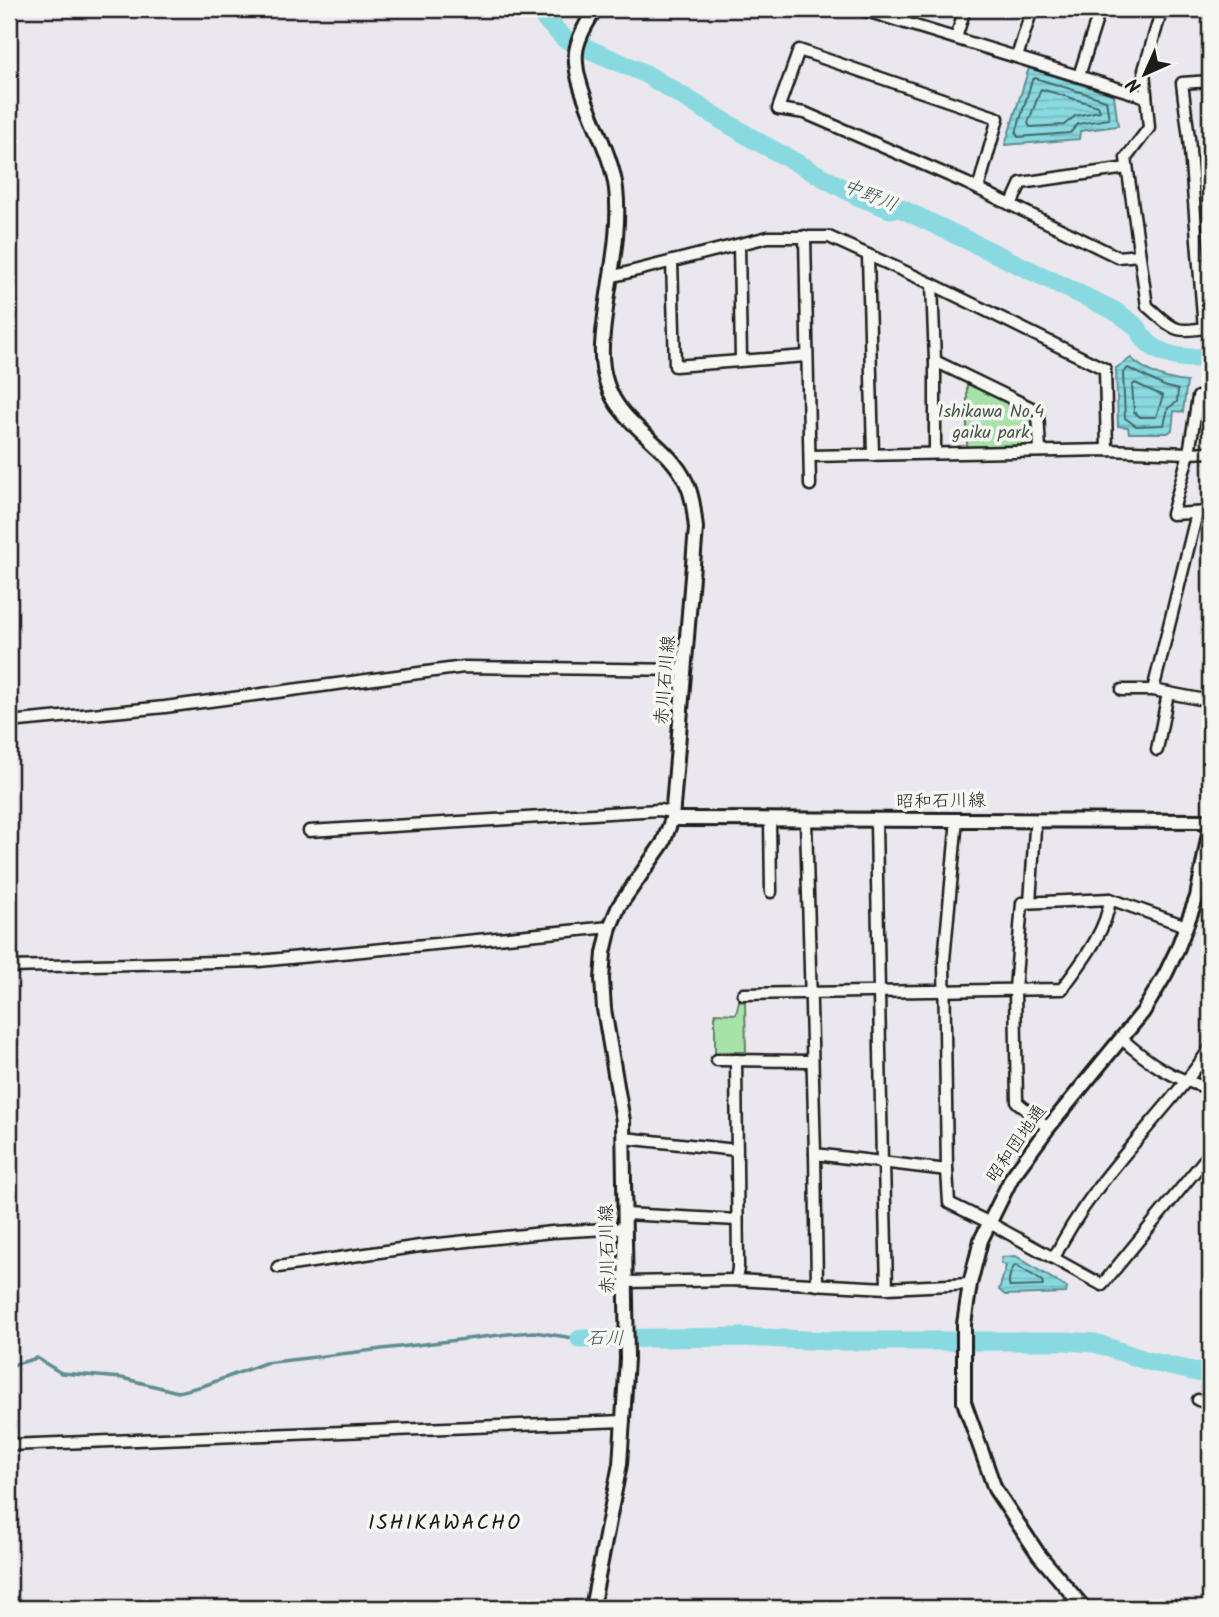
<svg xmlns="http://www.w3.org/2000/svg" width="1219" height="1617" font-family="Kalam,'Klee One',sans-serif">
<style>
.park{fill:#a7e2a8;stroke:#627f62;stroke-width:2}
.water{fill:url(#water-rules);stroke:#5d8e92;stroke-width:2}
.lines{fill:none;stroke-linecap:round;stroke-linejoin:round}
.shore{stroke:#47686a;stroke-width:2}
.stream{stroke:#5d8e92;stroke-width:3.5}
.river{stroke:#88dae0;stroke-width:19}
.street-casing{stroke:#1c1c1c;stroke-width:15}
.secondary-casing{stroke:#1c1c1c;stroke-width:18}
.street{stroke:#f6f6f2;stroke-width:10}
.secondary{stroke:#f6f6f2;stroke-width:12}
.labels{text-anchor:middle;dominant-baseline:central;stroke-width:7;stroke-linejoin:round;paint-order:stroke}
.park-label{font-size:18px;fill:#465746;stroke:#f6f6f2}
.street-label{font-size:18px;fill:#1c1c1c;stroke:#f6f6f2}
.water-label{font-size:19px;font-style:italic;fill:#3c5557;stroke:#f6f6f2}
.quarter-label{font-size:21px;letter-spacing:2px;fill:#1c1c1c;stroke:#f6f6f2}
</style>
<defs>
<pattern id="water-rules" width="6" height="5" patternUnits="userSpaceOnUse" patternTransform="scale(1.75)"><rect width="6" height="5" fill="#88dae0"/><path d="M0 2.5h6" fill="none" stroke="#75bac0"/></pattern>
</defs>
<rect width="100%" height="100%" fill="#ebe7ee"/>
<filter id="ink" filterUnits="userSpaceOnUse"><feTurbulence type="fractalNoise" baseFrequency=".0143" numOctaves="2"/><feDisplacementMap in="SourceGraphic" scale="14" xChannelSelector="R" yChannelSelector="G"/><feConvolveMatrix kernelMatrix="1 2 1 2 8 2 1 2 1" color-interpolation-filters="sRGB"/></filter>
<g filter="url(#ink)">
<g class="park">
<path d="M967,382L1030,412L1034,418L1035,440L1031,445L967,447Z"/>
<path d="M739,1001L745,1002L746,1052H715V1013L736,1014Z"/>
</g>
<g class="water">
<path d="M1029,68L1114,95L1118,126L1080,131L1079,139L1005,145Z"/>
<path d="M1131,358C1147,373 1165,380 1187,382L1183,412L1174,411L1172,430L1168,433H1129L1128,427L1118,426L1116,368Z"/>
<path d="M1016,1256L1067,1288L1066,1293L1005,1295L999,1290L1006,1266L1001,1263L1002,1257Z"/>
</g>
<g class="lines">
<g class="shore">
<path d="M1035,78L1106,100L1109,119L1078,124L1070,133L1018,137L1016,133L1032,80Z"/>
<path d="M1041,89L1098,106L1100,111L1075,116L1064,125L1030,127L1028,123Z"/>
<path d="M1128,368L1164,386L1178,390L1177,402L1168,408L1164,425L1136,426L1125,418L1123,373Z"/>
<path d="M1135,383L1163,396L1156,417H1140L1134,412L1132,386Z"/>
<path d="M1016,1265L1042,1281L1043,1286L1010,1287C1007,1282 1011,1268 1016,1265Z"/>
</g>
<path class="stream" d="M9,1366L37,1358L61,1373L122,1378L178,1392L203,1386L265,1363L508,1334L534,1332L580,1339"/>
<g class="river">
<path d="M541,9L545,19L565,39L644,73L755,140L857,196L890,209L900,208L1113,310C1120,315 1130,320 1136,327C1141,331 1138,331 1142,336C1158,357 1187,361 1210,356"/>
<path d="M580,1339L743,1337L828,1341H1066L1095,1343L1148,1361L1210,1375"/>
</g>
<g class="street-casing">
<g id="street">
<path d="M860,9L1146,97"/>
<path d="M1162,9L1144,70L1149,128L1126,158L1147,306C1175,330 1173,334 1210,327"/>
<path d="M894,19L897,9"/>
<path d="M956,38L965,9"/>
<path d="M1017,57L1032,9"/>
<path d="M1079,76L1100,9"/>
<path d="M978,189L998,118L799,50L778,109L805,113L966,183L1118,257L1139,255"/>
<path d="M1011,205L1021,183L1127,168"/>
<path d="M805,236L810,485"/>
<path d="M739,245L741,360"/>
<path d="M868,255L873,455"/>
<path d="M672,261L675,366L806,356"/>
<path d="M610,277L768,237H829L932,284L1105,369L1107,450"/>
<path d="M932,284L935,361V453"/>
<path d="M1204,329L1189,138L1182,83L1210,81"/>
<path d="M935,361L1038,411L1040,451"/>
<path d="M1210,452L1189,453L1172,514L1210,512"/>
<path d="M810,456L1107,450L1189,453L1198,397"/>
<path d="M1122,690H1153L1210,701"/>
<path d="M1153,690L1197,513"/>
<path d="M9,722L165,707L464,667L685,670"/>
<path d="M1157,750L1168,693"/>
<path d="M770,820L771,892"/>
<path d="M806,820L815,1154L947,1170L944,960L957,819"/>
<path d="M876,821L882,1163"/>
<path d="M309,831L659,810L673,812"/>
<path d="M1030,902L1035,829"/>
<path d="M9,967L259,961L610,927"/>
<path d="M743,994L1062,989C1081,963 1107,931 1110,899L1186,926"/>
<path d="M1122,1039C1149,1063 1174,1080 1210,1088"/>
<path d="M717,1060L811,1061"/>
<path d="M736,1060L738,1268L736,1280"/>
<path d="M1048,1128L1017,1102L1015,989L1022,903L1110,899"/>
<path d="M624,1138L736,1150"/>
<path d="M815,1154L817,1285"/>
<path d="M884,1163L887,1288"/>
<path d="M947,1170L949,1203L988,1222L1102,1285L1210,1153"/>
<path d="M625,1214L737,1220"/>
<path d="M1054,1258C1082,1200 1127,1152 1168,1103C1183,1085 1198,1067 1210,1048"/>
<path d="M278,1267L420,1246L552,1232L625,1228"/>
<path d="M626,1282L736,1280L887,1288L970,1284"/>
<path d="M1198,1400L1210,1404"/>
<path d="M9,1445L624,1421"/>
</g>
</g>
<g class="secondary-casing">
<g id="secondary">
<path d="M672,819L1210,821"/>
<path d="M592,1608L620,1464L627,1359L623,1121L604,1009L602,979L604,953L610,927L619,906L663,843L672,819L696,528C694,512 693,496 686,482C668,443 620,426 607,384C599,361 602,339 605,316C610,275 621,230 616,189C611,145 572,90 576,52C578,36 588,22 595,9"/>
<path d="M1084,1608L1039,1555L995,1489L964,1402V1324L970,1284L981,1240L1012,1177L1048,1128L1143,1012L1165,975L1177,950L1197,897L1210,828"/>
</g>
</g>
<use href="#street" class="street"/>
<use href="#secondary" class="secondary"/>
</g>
</g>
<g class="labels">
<g class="park-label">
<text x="991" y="412">Ishikawa No.4<tspan x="991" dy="21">gaiku park</tspan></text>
</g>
<g class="street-label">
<text transform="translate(666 680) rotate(-85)">赤川石川線</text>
<text transform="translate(941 802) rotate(-1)">昭和石川線</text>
<text transform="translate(1017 1144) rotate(-55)">昭和団地通</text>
<text transform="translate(608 1249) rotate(-91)">赤川石川線</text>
</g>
<g class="water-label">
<text transform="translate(870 196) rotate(22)">中野川</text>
<text transform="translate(605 1339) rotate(1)">石川</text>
</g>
<g class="quarter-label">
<text x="445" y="1523">ISHIKAWACHO</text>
</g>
</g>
<rect width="1219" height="1617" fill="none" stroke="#f6f6f2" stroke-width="35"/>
<rect x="18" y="18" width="1184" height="1582" fill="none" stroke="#1c1c1c" stroke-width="2.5" filter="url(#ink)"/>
<g transform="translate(1145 74) rotate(225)" stroke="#f6f6f2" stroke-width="5" paint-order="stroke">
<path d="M0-5L12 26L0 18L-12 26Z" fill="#1c1c1c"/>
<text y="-10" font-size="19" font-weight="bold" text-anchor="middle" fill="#1c1c1c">N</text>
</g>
</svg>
